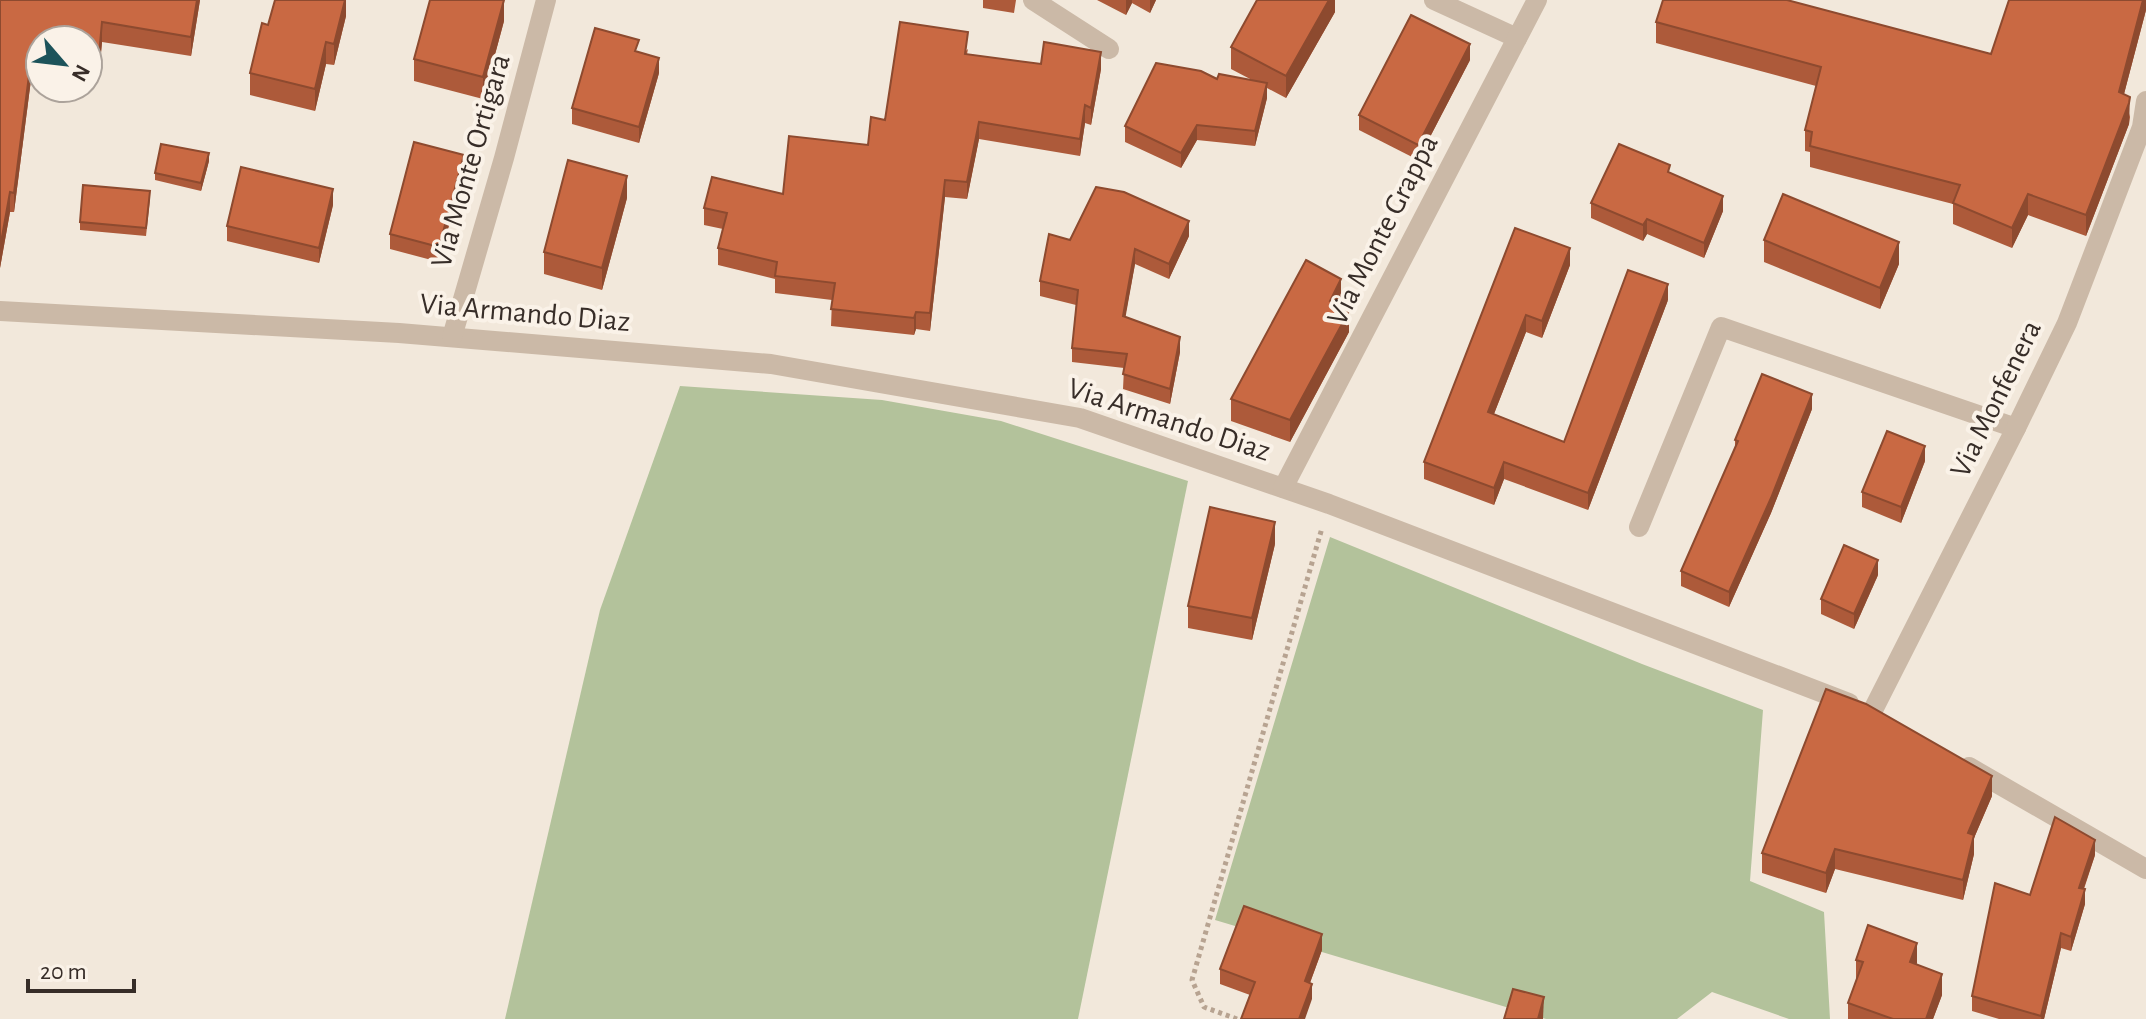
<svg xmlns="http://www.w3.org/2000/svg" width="2146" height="1019" font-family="'Alegreya Sans',sans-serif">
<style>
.green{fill:#b3c29b}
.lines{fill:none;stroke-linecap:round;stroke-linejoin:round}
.path{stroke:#b7a391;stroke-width:5;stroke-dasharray:4 4;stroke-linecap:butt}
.street{stroke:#cbb9a7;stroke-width:20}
.wall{fill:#ad5a3a}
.shaded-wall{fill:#8d4a2f}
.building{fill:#c96943;stroke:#8d4a2f;stroke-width:2}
.labels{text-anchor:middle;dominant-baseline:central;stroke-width:8;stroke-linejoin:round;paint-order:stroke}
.street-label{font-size:30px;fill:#372d28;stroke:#faf2e8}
</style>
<rect width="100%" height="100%" fill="#f2e8db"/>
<g class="green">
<path d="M680,386L882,400L1001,421L1188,481L1078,1019H505L600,610Z"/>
<path d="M1330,537L1642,664L1763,710L1750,881L1824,912L1830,1019H1789L1712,992L1677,1019H1546L1215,920Z"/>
</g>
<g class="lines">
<path class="path" d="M1237,1019L1204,1007L1192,980L1322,528"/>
<g class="street">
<path d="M1033,0L1109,49"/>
<path d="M1434,0L1517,38"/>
<path d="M0,311L399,333L771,364L1080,418L1329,504L1849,703"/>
<path d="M452,337L504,158L546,0"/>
<path d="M1283,488L1537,0"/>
<path d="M1639,527L1721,327L2016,428"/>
<path d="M1872,712L2016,428L2067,323L2142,127L2146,101"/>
<path d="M1969,767L2146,869"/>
</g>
</g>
<g class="wall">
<path d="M0,0H200L191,56L102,42L99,74L88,73V40H40V65L33,64L14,212H10L0,268Z"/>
<path d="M346,0V16L334,65L326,64L315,111L250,95V73L268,25Z"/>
<path d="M983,0H1016L1014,13L983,8Z"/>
<path d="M1097,0H1156L1150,13L1132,3L1126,15Z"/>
<path d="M1335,0V12L1286,98L1267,88V98L1255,146L1197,140L1181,168L1125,142V126L1217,79L1252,80L1231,69V47Z"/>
<path d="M2146,10L2124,94L2130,117L2129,124L2086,236L2028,215L2012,248L1953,224V204L1810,167V152L1805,151V130L1816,86L1656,43V22L1991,54Z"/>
<path d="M504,21L483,99L414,81V59Z"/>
<path d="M968,49L967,54L1041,64L1101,69L1091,125L1085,123L1080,156L979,139L967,199L945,197L930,331L916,329L914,335L831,326L832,300L775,293V279L718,265V248L723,229L704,225V208L783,194L868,145L885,120Z"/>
<path d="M1470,60L1418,160L1359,130V115Z"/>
<path d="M659,73L639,143L572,124V108Z"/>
<path d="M209,161L201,191L155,180V173Z"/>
<path d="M464,170L439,262L390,249V234Z"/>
<path d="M1670,173L1723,211L1704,258L1647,234L1643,241L1591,218V203Z"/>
<path d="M627,198L602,290L544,274V252Z"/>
<path d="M150,199L146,236L80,230V222Z"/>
<path d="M333,205L319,263L227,241V226Z"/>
<path d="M1515,228L1570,265L1542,338L1526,332L1494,414L1564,442L1668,300L1588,510L1504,479L1494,505L1424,479V462Z"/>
<path d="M1189,236L1169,279L1135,264L1125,317L1180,352L1170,404L1123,389L1124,368L1072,362V348L1076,305L1040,296V281L1070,240Z"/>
<path d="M1764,240L1899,264L1880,309L1764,262Z"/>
<path d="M1341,301L1339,305L1349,332L1290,442L1231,421V399Z"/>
<path d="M1812,409L1771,513L1729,607L1681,586V571L1735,448V440Z"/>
<path d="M1925,461L1901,523L1862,507V492Z"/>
<path d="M1275,544L1252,640L1188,628V606Z"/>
<path d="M1878,575L1854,629L1821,614V599Z"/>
<path d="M1992,796L1974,838V854L1963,900L1835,869L1826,893L1762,873V853Z"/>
<path d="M2095,855L2084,889L2085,904L2071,951L2061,948L2044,1019H1999L1972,1011V996L2030,895Z"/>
<path d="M1322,950L1310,983L1312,999L1250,995L1220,984V969Z"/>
<path d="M1856,960L1917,964L1942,995L1933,1019H1848V1003L1856,981Z"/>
</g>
<g class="shaded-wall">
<path d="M197,0H200L191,56V37Z"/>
<path d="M345,0H346V16L334,65V44Z"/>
<path d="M504,0V21L483,99V77Z"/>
<path d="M1126,0H1132V3L1126,15Z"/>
<path d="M1150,0H1156L1150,13Z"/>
<path d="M1329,0H1335V12L1286,98V76Z"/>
<path d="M2143,0H2146V10L2119,113V92Z"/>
<path d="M102,22V42L99,74V55Z"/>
<path d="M326,42V64L315,111V89Z"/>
<path d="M33,44V64L14,212V193Z"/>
<path d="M1470,44V60L1418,160V145Z"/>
<path d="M1101,52V69L1091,125V108Z"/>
<path d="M659,58V73L639,143V127Z"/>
<path d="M1267,83V98L1255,146V131Z"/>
<path d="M2130,97L2129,124L2086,236V215Z"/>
<path d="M1085,105V123L1080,156V139Z"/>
<path d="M979,122V139L967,199V182Z"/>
<path d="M1197,125V140L1181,168V153Z"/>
<path d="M209,153V161L201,191V183Z"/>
<path d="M464,155V170L439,262V247Z"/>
<path d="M627,176V198L602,290V268Z"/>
<path d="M945,180V197L930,331V313Z"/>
<path d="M333,189V205L319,263V248Z"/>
<path d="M10,192V212L0,268V248Z"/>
<path d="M2028,194V215L2012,248V228Z"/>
<path d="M1723,196V211L1704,258V243Z"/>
<path d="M1647,219V234L1643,241V225Z"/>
<path d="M1189,221V236L1169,279V264Z"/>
<path d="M1899,242V264L1880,309V288Z"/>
<path d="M1570,248V265L1542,338V321Z"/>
<path d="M1135,249V264L1123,331V316Z"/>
<path d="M1341,279V301L1330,323V301Z"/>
<path d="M1668,284V300L1588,510V493Z"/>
<path d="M1349,311V332L1290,442V420Z"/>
<path d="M916,312V329L914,335V318Z"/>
<path d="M1526,315V332L1488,429V412Z"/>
<path d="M1180,337V352L1170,404V389Z"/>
<path d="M1812,394V409L1771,513L1729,607V592Z"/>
<path d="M1925,446V461L1901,523V507Z"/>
<path d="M1504,462V479L1494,505V488Z"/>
<path d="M1275,522V544L1252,640V618Z"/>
<path d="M1878,560V575L1854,629V614Z"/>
<path d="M1992,776V796L1974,838V854L1963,900V880L1968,833Z"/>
<path d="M2095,840V855L2079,902V888Z"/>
<path d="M1835,849V869L1826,893V873Z"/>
<path d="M2085,889V904L2071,951V937Z"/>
<path d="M2061,933V948L2044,1019H2041Z"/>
<path d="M1322,934V950L1305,996V981Z"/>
<path d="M1917,943V964L1910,962Z"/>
<path d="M1942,974V995L1933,1019H1926Z"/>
<path d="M1312,984V999L1305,1019H1299Z"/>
<path d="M1544,997L1543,1019H1538Z"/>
</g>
<g class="building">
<path d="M0,0H197L191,37L102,22L99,55L88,53V40H40V45L33,44L14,193L10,192L0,248Z"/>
<path d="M275,0H345L334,44L326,42L315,89L250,73L262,23L268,25Z"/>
<path d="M430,0H504L483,77L414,59Z"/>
<path d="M1257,0H1329L1286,76L1231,47Z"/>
<path d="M1663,0H1787L1991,54L2009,0H2143L2119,92L2130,97L2129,103L2086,215L2028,194L2012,228L1953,203L1960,185L1810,146L1812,132L1805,130L1821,67L1656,22Z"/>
<path d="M1411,15L1470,44L1418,145L1359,115Z"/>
<path d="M900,22L968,32L965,54L1041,64L1044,42L1101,52L1091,108L1085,105L1080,139L979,122L967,182L945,180L930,313L916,312L914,318L831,309L835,283L775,276L777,262L718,248L727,213L704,208L712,177L783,194L789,136L868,145L871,117L885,120Z"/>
<path d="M595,28L639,40L635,51L659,58L639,127L572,108Z"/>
<path d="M1156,63L1201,71L1217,79L1219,74L1267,83L1255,131L1197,125L1181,153L1125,126Z"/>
<path d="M414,142L464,155L439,247L390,234Z"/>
<path d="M161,144L209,153L201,183L155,173Z"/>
<path d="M1619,144L1670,165L1668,172L1723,196L1704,243L1647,219L1643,225L1591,203Z"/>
<path d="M568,160L627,176L602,268L544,252Z"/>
<path d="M241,167L333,189L319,248L227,226Z"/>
<path d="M83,185L150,191L146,228L80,222Z"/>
<path d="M1096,187L1124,192L1189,221L1169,264L1135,249L1123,316L1180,337L1170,389L1123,374L1127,354L1072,348L1078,290L1040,281L1049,234L1070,240Z"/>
<path d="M1783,194L1899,242L1880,288L1764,240Z"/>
<path d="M1515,228L1570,248L1542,321L1526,315L1488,412L1564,442L1628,270L1668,284L1588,493L1504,462L1494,488L1424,462Z"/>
<path d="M1306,260L1341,279L1330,301L1349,311L1290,420L1231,399Z"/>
<path d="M1762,374L1812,394L1771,498L1729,592L1681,571L1738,441L1735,440Z"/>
<path d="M1887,431L1925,446L1901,507L1862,492Z"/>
<path d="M1210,507L1275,522L1252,618L1188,606Z"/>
<path d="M1844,545L1878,560L1854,614L1821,599Z"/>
<path d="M1826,689L1866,704L1992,776L1968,833L1974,835L1963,880L1835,849L1826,873L1762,853Z"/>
<path d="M2055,817L2095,840L2079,888L2085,889L2071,937L2061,933L2041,1016L1972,996L1995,883L2030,895Z"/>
<path d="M1244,906L1322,934L1305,981L1312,984L1299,1019H1241L1255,982L1220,969Z"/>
<path d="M1868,925L1917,943L1910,962L1942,974L1926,1019H1893L1848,1003L1863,962L1856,960Z"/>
<path d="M1513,989L1544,997L1538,1019H1504Z"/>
</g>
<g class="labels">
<g class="street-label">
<text transform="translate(471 161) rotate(-74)">Via Monte Ortigara</text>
<text transform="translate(1383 230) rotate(-63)">Via Monte Grappa</text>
<text transform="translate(525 313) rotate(5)">Via Armando Diaz</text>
<text transform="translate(1996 399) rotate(-64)">Via Monfenera</text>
<text transform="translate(1169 420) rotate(18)">Via Armando Diaz</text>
</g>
</g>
<g transform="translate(64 64) rotate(118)"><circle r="38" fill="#faf2e8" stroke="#aca39b" stroke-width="2"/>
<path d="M0-6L14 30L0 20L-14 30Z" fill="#1c535a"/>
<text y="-12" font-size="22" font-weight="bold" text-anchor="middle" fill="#372d28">N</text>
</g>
<path d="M28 979v12h106v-12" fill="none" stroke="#372d28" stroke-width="4"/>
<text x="40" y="979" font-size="24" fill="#372d28" stroke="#faf2e8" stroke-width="6" paint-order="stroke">20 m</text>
</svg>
